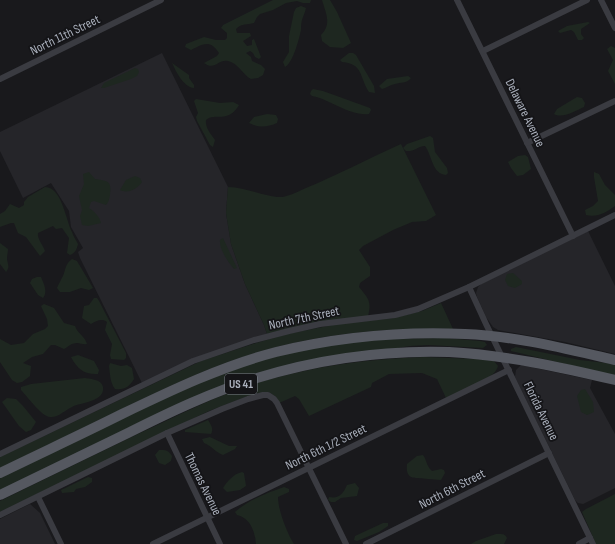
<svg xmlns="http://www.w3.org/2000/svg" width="615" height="544" font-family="'Sofia Sans Condensed',sans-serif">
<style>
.built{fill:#252529}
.green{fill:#1e2720}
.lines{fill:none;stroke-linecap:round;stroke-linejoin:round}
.minor{stroke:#3a3b41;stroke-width:6}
.primary{stroke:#555860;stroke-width:10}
.labels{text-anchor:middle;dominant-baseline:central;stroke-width:3.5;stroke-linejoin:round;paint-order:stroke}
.shield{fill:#141417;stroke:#7d818a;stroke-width:1}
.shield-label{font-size:12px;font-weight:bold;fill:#aab0bc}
.street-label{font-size:13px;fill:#aab0bc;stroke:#141417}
</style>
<rect width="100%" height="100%" fill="#19191c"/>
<g class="built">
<path d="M162,53L228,187L226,213L231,244L245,284L264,325L267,334L142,383L80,258L78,252L83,248L71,227L69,211L51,183L23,198L0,151V132Z"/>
<path d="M588,231L615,286V354L565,342L498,330L493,327L486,317L477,297L476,293L478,287L481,284Z"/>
<path d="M521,365L592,380L590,388L615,434V488L583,504L578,503L575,500L515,377L516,370Z"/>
<path d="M30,504L40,513L55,544H0V519Z"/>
</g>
<g class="green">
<path d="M273,0H311L310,3H303L297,1L286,3L273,10L260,14L257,17L254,23C247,25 242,23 236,29L237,33H250L251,36L243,41L247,46L252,45V40L254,39L261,57L259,59L255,57L253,53L250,51L246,53L251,57L252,61L261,65L265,69L263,75L258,78L251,79C243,75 238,63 228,61C218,59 215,71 204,63L217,56L219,53C210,39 203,44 191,50L185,47L186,44L204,37L216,40H225L227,38V33L221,28L223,25Z"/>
<path d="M322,0H330L337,12L351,43L343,48L330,47L322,41L321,35C332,24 326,14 322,0Z"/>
<path d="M301,6L306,8C305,13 303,16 302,20C301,23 301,27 301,30C299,39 293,63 285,67L283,62L289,52V36L294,12L296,8Z"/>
<path d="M588,22L590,23L581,29V34L584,38L582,40H578L574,32L571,30L560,33L558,31L567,26Z"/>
<path d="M611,46L615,48V84L608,71L613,60L607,49Z"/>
<path d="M349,53H353L356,55L374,86L375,93L369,92C359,77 364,64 342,62L340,60Z"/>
<path d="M172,63L189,75V78L194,85V88C183,87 176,71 172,63Z"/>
<path d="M135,68L138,69L139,72L137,76L131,79L104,88H101L104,83Z"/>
<path d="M408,76L411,78C406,84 401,82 395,84C390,85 386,88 382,89L379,86L387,79Z"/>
<path d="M313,89L323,91L370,108L371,110L369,114C349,116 332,100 312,96L310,94L311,91Z"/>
<path d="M577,97L582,98L585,103L584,107C575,111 562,119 554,114L557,109Z"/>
<path d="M196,99L220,103L233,102L239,105C228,124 215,112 206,120C205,128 211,134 215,140L213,147L210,145L197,121L196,117L198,113L194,101Z"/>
<path d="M267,114L276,115L278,119L277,123C268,127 258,128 249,123L254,117Z"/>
<path d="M430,136L433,138L435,152L447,168L448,173L446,175C432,174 432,155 425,146C418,146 415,152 406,151L403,148L407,144Z"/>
<path d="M401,144L436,215L426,221L412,222L393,230L363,246L359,250L370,267V276L360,283L359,287C368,298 372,301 368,316L267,334L264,325L245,284L231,244L226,213L228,187C246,187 267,198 282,197C290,196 299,191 306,188C338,175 369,158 401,144Z"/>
<path d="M525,155L528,157L531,169L523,175L517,176L511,168L508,162L518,156Z"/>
<path d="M89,172L95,179C108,181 112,181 110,195C109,200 109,201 106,205L94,201L91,202L89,208C95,212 99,216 101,223L88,226L82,225L80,216L82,210L79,196L84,184L83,174Z"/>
<path d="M594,172L599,174L605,185L615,195V206C607,212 597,218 586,215L585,210L593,206L598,201L594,177Z"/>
<path d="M135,176L140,178L142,182C137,189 128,194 120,190L126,180Z"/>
<path d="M45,187C62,187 66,221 72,232C73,236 76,240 78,244C77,249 75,253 70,255L67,253L69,238L62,228L56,229L53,226L38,233C37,239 43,245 45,251L40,256L26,237L18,233L14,223H11L0,227V214L5,211L10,204L19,208L24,205V202L28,197Z"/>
<path d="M223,238L237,268L234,269C228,262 219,249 220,240Z"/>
<path d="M0,243L8,249C8,252 7,256 7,259C8,265 10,267 6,272L0,264Z"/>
<path d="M72,259L77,261L93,288L89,290L81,288L70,292H60L57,288C59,283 61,280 63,276C66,269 65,264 72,259Z"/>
<path d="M513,273L522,281V284L515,288L508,286L505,280L507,274Z"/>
<path d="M37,277H41C44,284 48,292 43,298L38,295L30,283L32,279Z"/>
<path d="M94,298H97L99,301L126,353V358L124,360L111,359L110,355L112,344L105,330L107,322C102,318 96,321 91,324L82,318L84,306L89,305Z"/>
<path d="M441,303L453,329C389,327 324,333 262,351C212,365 166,388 120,410C80,429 40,449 0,468V457L201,361L256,343L287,334L338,324L394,318L422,311Z"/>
<path d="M44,304L54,308L64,323L75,326C77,333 85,336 87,344C83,345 81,343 77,343C71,343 68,347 64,349L55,345H51L43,354L32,357L23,363L31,366L30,376L22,382L17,383L12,380L0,362V339L11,345L24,343L33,334L45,329L48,326L47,319L41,306Z"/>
<path d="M446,338L480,341L485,342L487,345L483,348L428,345L410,346L282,367L0,491V478L132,413L219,374L252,363L289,353L332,345L378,339Z"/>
<path d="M516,347L580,360L615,364V376L511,351V349Z"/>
<path d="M78,355L94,361L99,370L98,374C85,375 77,369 71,357Z"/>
<path d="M424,357L477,359L494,361L498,366C495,380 460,392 446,398L437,379L422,373L389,374L372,383L371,387L309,416L299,399L295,396L279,403L276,397L269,392L251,395L209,411L0,512V501C46,478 93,456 140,433C179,415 218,395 260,382C314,366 368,359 424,357Z"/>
<path d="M110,363L121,366L127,365L132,368L134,379C129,387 125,390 115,389C110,383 110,373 109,366Z"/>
<path d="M85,378C92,379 102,380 103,387C105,402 81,402 72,407C65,410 58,418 50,417C42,417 27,396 21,390V387L31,384Z"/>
<path d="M585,389L593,402L594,412L587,415L581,412L577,396L581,390Z"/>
<path d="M7,398L16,399L23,406L36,422L31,430L26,432L19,426L2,402Z"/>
<path d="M208,420C211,425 214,429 211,434L185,432V430Z"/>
<path d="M210,437L229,446H237L235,449L223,455C215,452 212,446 204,443L202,439Z"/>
<path d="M159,450C166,450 168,450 172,456L171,461L165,465L159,463L155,455Z"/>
<path d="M423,455C427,460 426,466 432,471L441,469L444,470L445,473L441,480C437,480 433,479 428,479C417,477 405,482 407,464L417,456Z"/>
<path d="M242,472L244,473L246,486L240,490L227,492L223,488C227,481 234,474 242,472Z"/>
<path d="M88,477L92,478V482L85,487L76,489L74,492L62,493L61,490Z"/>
<path d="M355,483L359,488L357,496L341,498L335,502H331L328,500L329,497C339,499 343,494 347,485Z"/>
<path d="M284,487L289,489V492L278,497C278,510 287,533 294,544H256C255,531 250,518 237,515L235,512C248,500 267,493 284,487Z"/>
<path d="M615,494V544H596L582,512L586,509Z"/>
<path d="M383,523H388V526L379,532L357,541L354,540L355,536Z"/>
<path d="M496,534C501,534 505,533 507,538L504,544H471L476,541Z"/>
</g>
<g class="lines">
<g class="minor">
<path d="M457,0L573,236"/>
<path d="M601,0L615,28"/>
<path d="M483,51L587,0"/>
<path d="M0,79L161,0"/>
<path d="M527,143L615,101"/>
<path d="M469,287L486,324L593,544"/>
<path d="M167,433L220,544"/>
<path d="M0,454L193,361L254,340L289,331L320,324L395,315L418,309L469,287L615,215"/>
<path d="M38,497L61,544"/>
<path d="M0,515L167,433L222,409L248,399L263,395H268L274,399L277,403L346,544"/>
<path d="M153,544L509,370"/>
<path d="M366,544L549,453"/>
<path d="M579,544L590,538"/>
</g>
<g class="primary">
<path d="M0,473C41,453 82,434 122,414C172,390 222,366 276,352C338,337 401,331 465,334C516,336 566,349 615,360"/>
<path d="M0,495C43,474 86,453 128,433C170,412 212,392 257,378C319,359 384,350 449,352C505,355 560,367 615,380"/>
</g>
</g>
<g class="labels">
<rect class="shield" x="225" y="374" width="32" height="20" rx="3"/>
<g class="shield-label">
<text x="241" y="384">US 41</text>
</g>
<g class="street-label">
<text transform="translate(65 35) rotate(-26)">North 11th Street</text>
<text transform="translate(525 113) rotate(64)">Delaware Avenue</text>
<text transform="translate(304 318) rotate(-12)">North 7th Street</text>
<text transform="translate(541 411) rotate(64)">Florida Avenue</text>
<text transform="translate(326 447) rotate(-26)">North 6th 1/2 Street</text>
<text transform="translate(203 484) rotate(64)">Thomas Avenue</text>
<text transform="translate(452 489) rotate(-27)">North 6th Street</text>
</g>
</g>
</svg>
